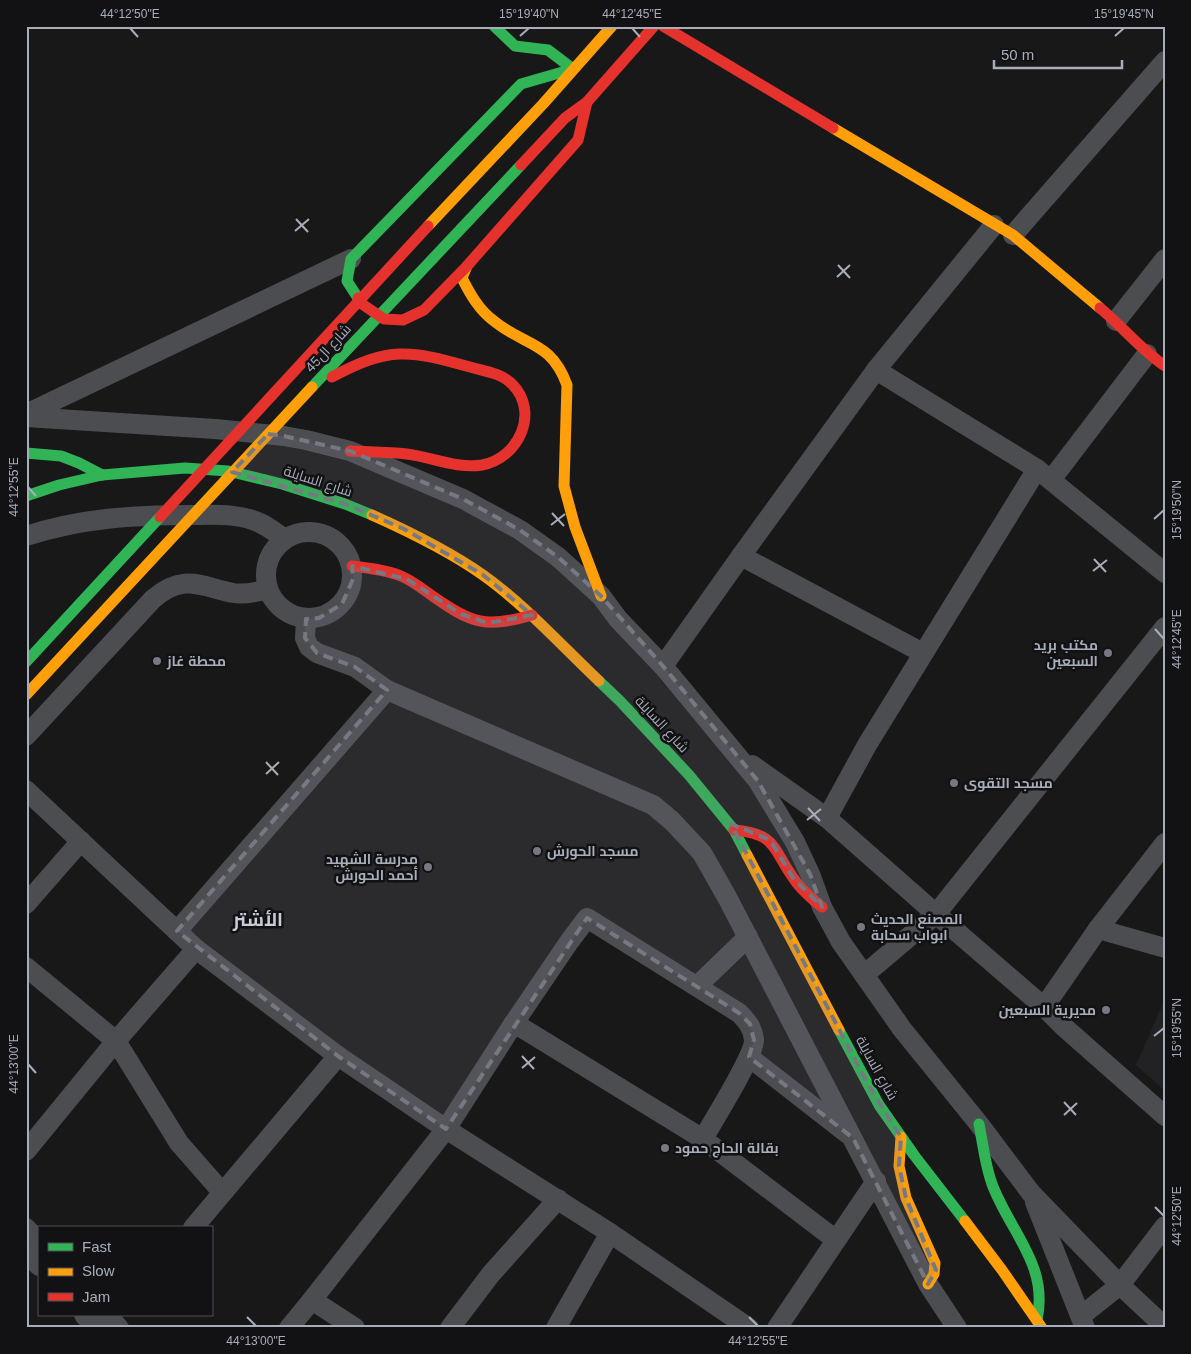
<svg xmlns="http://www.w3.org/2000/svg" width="1191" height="1354" font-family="Arial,Cairo,sans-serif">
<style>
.built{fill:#222224}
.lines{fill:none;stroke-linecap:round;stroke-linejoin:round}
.street{stroke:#4c4d51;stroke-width:20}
.fast{stroke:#30b455;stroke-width:11}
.slow{stroke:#ff9f0a;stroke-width:11}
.jam{stroke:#e5322d;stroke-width:11}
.marked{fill:#767981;fill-opacity:0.2;stroke:#767981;stroke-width:4;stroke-dasharray:10 6;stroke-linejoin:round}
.ticks{fill:none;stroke:#a8adba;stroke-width:2}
.poi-dot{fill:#767981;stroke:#121214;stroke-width:2}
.labels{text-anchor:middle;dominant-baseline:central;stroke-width:5;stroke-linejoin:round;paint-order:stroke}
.street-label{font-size:14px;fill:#a8adba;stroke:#121214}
.poi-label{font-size:14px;font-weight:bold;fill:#a8adba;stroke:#121214;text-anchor:start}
.district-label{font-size:19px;font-weight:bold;fill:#c9ccd6;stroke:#121214}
.neatline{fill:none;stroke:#a8adba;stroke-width:2}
.ticks-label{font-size:12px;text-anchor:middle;fill:#a8adba}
</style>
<rect width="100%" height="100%" fill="#181818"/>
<path class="built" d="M1165,999V1091L1136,1065Z"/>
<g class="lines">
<g class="street">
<path d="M1013,235L1165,61"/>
<path d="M1116,321L1165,259"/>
<path d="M876,370L1037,469L1165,573"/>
<path d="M26,414L351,259"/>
<path d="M26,417L215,429L284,436L306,440L350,451L463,499L520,530L558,557L601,596L618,619L663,666L758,781L795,842L810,874L822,907L841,942L902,1029L979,1124L1031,1193L1120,1285L1165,1327"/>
<path d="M1051,480L1147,354"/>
<circle cx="309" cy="575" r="43"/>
<path d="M26,536C82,518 134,515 192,515C214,515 239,513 260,523C269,527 277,534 285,539"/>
<path d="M741,556L923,653"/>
<path d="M306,619L305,638L309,647L317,653L355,667L387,690L653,805L672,821L702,853L728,899L928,1284L957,1328"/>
<path d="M663,666L741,556L876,370L994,225"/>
<path d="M26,736L153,599C183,573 200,586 233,593C245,595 257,592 268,589"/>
<path d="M752,765L827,818L936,914L1044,1007L1064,1027L1165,1116"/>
<path d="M26,790L196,949L338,1056L446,1129L610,1233L749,1328"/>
<path d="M827,818L867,745L1037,469"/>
<path d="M26,904L81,841"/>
<path d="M1098,929L1165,948"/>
<path d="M177,931L387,690"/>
<path d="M26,967L116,1041L179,1143L222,1192"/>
<path d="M864,975L936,914L1165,627"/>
<path d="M697,986L748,937"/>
<path d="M1044,1007L1098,929L1165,843"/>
<path d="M514,1023L703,1139L836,1240"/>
<path d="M749,1057L848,1134"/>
<path d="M26,1151L116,1041L196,949"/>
<path d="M1035,1202L1085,1328"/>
<path d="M26,1228L39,1242"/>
<path d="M193,1228L338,1056"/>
<path d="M26,1252L39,1266"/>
<path d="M312,1300L355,1328"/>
<path d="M84,1315L96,1328"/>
<path d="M107,1315L119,1328"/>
<path d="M1081,1316L1120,1285L1165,1226"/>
<path d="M289,1328L312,1300L446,1129L514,1023L569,942L587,918L739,1013C747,1021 753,1028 754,1040C754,1056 713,1121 703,1139"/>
<path d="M450,1328L491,1274L558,1199"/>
<path d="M556,1328L610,1233"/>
<path d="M777,1328L876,1181"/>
</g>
<g class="fast">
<path d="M494,26L515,46L548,50L573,69"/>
<path d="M358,298L347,281L351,259L521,84L573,69"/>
<path d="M312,387L521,165"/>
<path d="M26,453L61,456L79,463L102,475"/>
<path d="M26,496L59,485L102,475L185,468L228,471L282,484L345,504L372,515"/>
<path d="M26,662L160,517"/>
<path d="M599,681L620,701L689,775L734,830L747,855"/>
<path d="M839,1030L879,1105L914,1155L965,1221"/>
<path d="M979,1124C983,1144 985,1165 992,1184C1010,1232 1049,1265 1037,1320"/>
</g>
<g class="slow">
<path d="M833,128L1013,235L1100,308"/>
<path d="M428,226L543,104L612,26"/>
<path d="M467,266L462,278C470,294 479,310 494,321C526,347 551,341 567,385L564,486L575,527L601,596"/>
<path d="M372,515C410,532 449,551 483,575C525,605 561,645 599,681"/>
<path d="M26,695L312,387"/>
<path d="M747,855L839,1030"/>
<path d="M901,1137L899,1166L906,1198L935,1263L934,1274L928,1284"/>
<path d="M965,1221L1002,1270L1042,1328"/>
</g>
<g class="jam">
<path d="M663,26L833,128"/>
<path d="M521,165L565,118L587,102L654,26"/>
<path d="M358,298L362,304L384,319L403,320L424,310L467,266L578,140L587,102"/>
<path d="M1100,308C1123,327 1140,349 1165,366"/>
<path d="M332,377C389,346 410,350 470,367C484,371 501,373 512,384C540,412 519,458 482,465C457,469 431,457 407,454C388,452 369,452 350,451"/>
<path d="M160,517L428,226"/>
<path d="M352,566C369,568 386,570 401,576C413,581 424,590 434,597C472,624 487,628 532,615"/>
<path d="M734,830C778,834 772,849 794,879C801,890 812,899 822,907"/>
</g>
</g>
<path class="marked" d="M268,434L284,436L350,451L463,499L520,530L558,557L601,596L663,666L758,781L810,874L822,907L793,878L770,840L731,824L869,1086L901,1137L899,1166L906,1198L936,1270L928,1284L853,1138L749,1057L754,1040L750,1024L739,1013L587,918L446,1129L338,1056L177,931L387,690L355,667L317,653L305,638L306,619L319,618L342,604L353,579L352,566L407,579L461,614L488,623L532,615L483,575L404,529L345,504L232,472Z"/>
<path class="ticks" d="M130,28L138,37M632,28L640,37M520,36L529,28M1115,36L1124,28M296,219L308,232M295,231L309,219M838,265L850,278M837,277L850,265M28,487L36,496M552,513L564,526M1154,519L1164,510M551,525L565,514M1094,559L1106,572M1093,571L1107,560M1155,629L1164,639M266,762L278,775M266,774L279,762M808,808L820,821M807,820L821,809M1154,1036L1164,1028M522,1056L534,1069M28,1064L36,1073M522,1068L535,1057M1064,1102L1076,1115M1064,1115L1077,1103M1155,1207L1164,1216M247,1317L256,1326M749,1317L758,1326"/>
<g class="poi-dot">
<circle cx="1108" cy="653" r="5"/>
<circle cx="157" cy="661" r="5"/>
<circle cx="954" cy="783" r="5"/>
<circle cx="537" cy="851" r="5"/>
<circle cx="428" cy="867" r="5"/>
<circle cx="861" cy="927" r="5"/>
<circle cx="1106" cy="1010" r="5"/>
<circle cx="665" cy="1148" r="5"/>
</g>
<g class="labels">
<g class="street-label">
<text transform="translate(328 348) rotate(-47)">شارع ال45</text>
<text transform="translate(318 481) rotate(18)">شارع السايلة</text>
<text transform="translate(662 724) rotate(47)">شارع السايلة</text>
<text transform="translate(877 1068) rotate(61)">شارع السايلة</text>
</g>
<g class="poi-label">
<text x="1098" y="645" text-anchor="end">مكتب بريد<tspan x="1098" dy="16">السبعين</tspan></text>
<text x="167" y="661">محطة غاز</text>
<text x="964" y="783">مسجد التقوى</text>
<text x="547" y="851">مسجد الحورش</text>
<text x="418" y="859" text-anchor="end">مدرسة الشهيد<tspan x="418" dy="16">أحمد الحورش</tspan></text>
<text x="871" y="919">المصنع الحديث<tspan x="871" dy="16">ابواب سحابة</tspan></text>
<text x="1096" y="1010" text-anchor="end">مديرية السبعين</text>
<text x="675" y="1148">بقالة الحاج حمود</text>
</g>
<g class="district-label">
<text x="258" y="919">الأشتر</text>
</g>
</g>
<rect width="1191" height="1354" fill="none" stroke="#121214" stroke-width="55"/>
<rect x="38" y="1226" width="175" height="90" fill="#121214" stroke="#4e5056"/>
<rect x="48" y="1243" width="25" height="8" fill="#30b455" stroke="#4e5056"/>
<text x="82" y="1252" font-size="15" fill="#a8adba">Fast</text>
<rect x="48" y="1268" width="25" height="8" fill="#ff9f0a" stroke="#4e5056"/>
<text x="82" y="1276" font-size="15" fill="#a8adba">Slow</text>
<rect x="48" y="1293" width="25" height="8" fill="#e5322d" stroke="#4e5056"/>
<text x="82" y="1302" font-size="15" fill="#a8adba">Jam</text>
<path d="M994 60v8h128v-8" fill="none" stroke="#a8adba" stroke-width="2.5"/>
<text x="1001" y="60" font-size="15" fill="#a8adba" stroke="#121214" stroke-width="4" paint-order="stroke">50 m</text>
<rect x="28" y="28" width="1136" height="1298" class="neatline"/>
<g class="ticks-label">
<text x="130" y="18">44°12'50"E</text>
<text x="529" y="18">15°19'40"N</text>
<text x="632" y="18">44°12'45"E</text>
<text x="1124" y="18">15°19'45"N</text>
<text transform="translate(14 487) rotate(-90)" y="4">44°12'55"E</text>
<text transform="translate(1177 510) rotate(-90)" y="4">15°19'50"N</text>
<text transform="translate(1177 639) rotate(-90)" y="4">44°12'45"E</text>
<text transform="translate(1177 1028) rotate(-90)" y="4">15°19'55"N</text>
<text transform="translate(14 1064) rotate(-90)" y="4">44°13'00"E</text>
<text transform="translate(1177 1216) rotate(-90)" y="4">44°12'50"E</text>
<text x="256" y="1345">44°13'00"E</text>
<text x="758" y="1345">44°12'55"E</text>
</g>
</svg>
